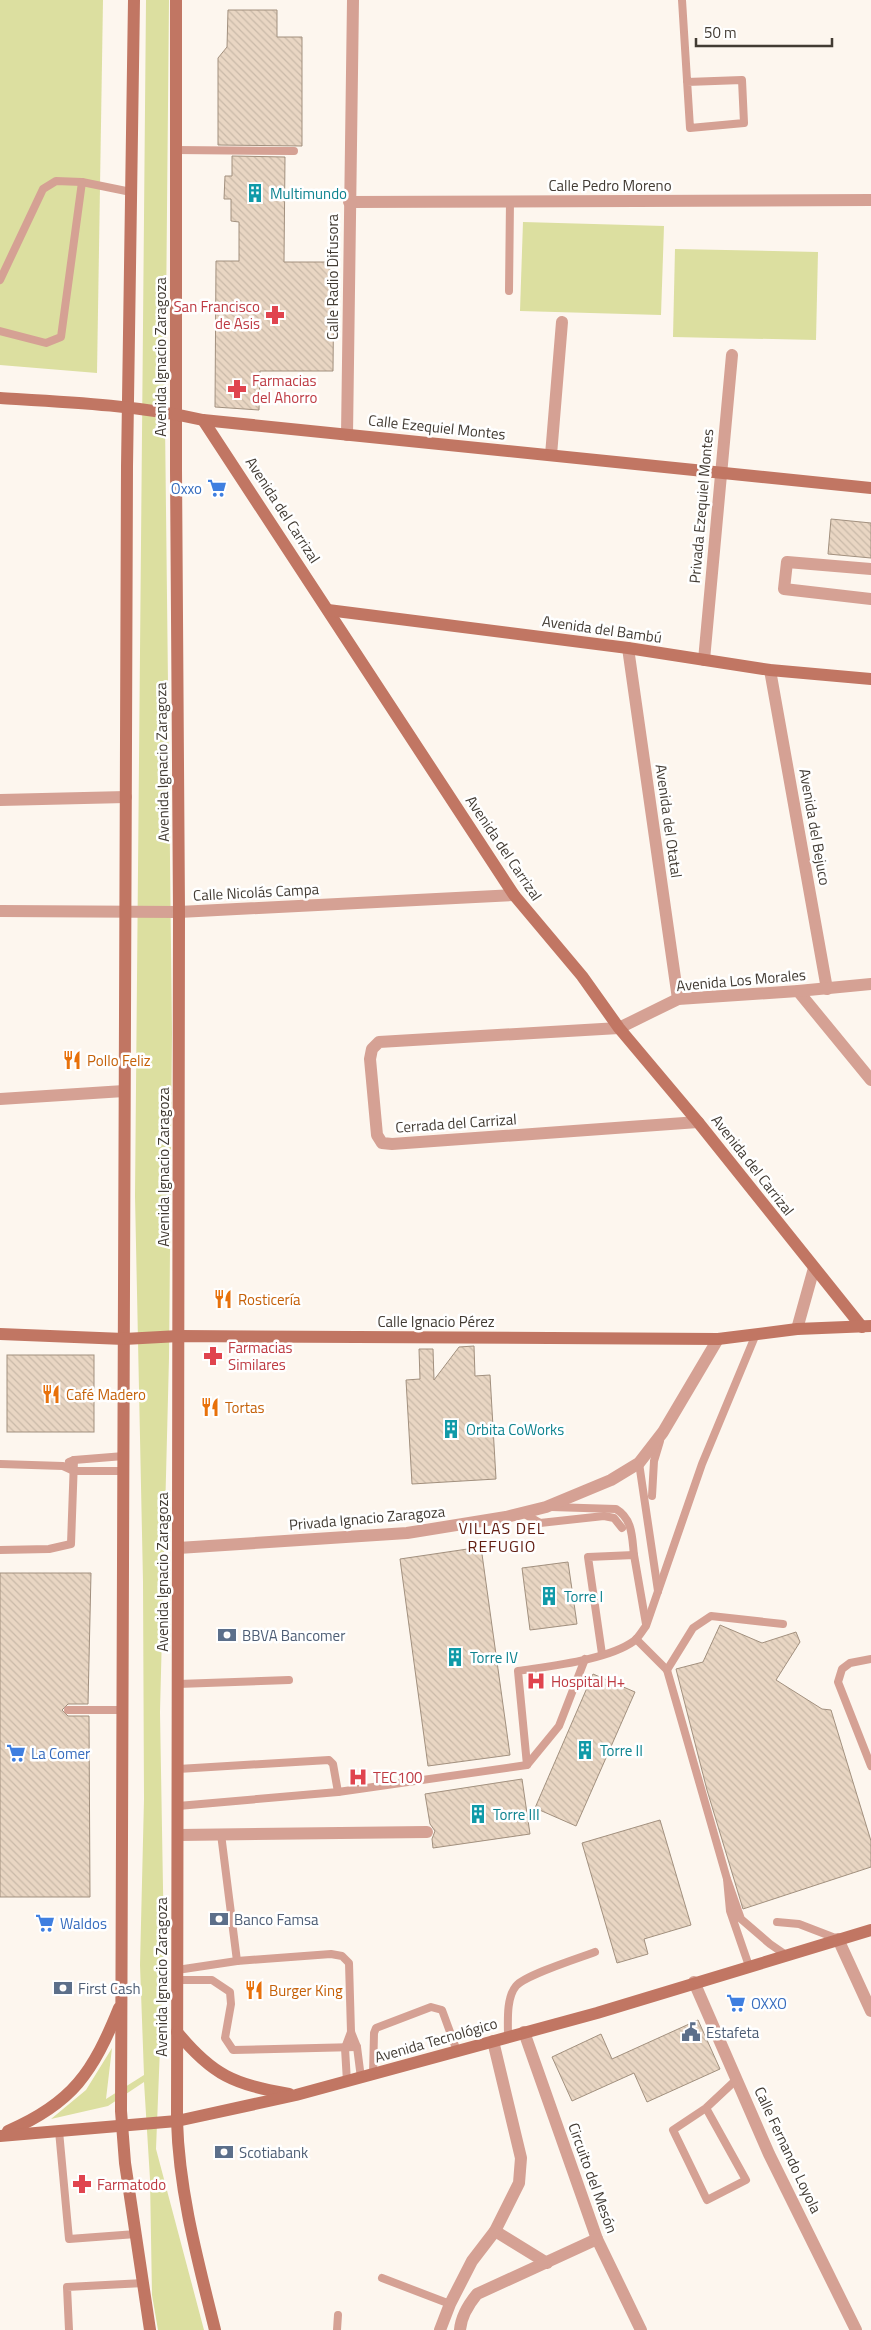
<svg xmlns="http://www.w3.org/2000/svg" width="871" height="2330" font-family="'Titillium Web',sans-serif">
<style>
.green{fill:#dcdfa0}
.building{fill:url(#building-back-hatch);stroke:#a2907e}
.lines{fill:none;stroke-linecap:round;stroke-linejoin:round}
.lane{stroke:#d5a194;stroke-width:8}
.street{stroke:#d5a194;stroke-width:12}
.secondary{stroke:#c17663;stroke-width:12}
.labels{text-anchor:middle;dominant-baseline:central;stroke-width:5;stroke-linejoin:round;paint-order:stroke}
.street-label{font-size:15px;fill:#423b33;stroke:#fff}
.culture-label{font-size:15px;fill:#0d838f;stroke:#fff;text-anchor:start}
.health-label{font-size:15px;fill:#be3a42;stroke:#fff;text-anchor:start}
.shop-label{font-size:15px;fill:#366cbe;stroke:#fff;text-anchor:start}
.food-label{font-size:15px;fill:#c56008;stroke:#fff;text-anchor:start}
.service-label{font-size:15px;fill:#4e5e75;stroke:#fff;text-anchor:start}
.neighbourhood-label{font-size:16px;letter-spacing:1px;fill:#631f13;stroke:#fff}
</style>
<defs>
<pattern id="building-back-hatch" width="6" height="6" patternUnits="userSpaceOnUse" patternTransform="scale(1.25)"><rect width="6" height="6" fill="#e9d6c3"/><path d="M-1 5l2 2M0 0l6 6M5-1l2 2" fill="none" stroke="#c9b9a8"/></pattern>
</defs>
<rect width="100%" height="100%" fill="#fdf6ee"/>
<g class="green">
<path d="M0,0H103L97,373L0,365Z"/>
<path d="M146,0H169L165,422L172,1033L169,1358L160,1712L164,1946L156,2149L204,2330H158L152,2295L150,2179L144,2082L108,2106L51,2119L86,2090L112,2048L106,2099L144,2075L140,1965L144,1799L143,1582L135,1196Z"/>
<path d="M523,222L664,226L661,315L520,311Z"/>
<path d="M675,249L818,252L816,340L673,337Z"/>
</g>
<g class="building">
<path d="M228,10H277V37H302V146L218,145V58L227,47Z"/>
<path d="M232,156L285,157L284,262H334L333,371H260L259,410L215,407L216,261H239V222L231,221V199H224L225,176H232Z"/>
<path d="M831,519L871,523V558L828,554Z"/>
<path d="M474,1346L475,1376L490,1375L496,1479L412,1484L406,1380L420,1379L419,1349H433L434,1380L459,1347Z"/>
<rect x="7" y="1355" width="87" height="77"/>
<path d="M481,1547L510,1755L428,1766L400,1559Z"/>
<path d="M568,1562L577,1624L530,1630L522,1568Z"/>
<path d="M0,1573H91L88,1704H68L62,1710L68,1716H89L90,1897H0Z"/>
<path d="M720,1625L762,1643L796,1632L800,1642L776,1680L822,1709L831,1710L871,1841V1867L743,1909L707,1790L676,1669L703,1662Z"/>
<path d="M593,1674L635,1692L576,1826L535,1808Z"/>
<path d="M522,1779L530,1834L433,1848L432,1839L435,1831L430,1824L425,1794Z"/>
<path d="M660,1820L691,1925L644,1939L648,1954L617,1963L582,1843Z"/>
<path d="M698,2020L720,2069L647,2102L634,2073L572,2101L552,2057L601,2034L612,2059Z"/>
</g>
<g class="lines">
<g class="lane">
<path d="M682,0L690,128L744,123L742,80L687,82"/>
<path d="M176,150L294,151"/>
<path d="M0,280L43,189L56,181L82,182L131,192"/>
<path d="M509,291L510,201"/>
<path d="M0,331L46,343L61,337L82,182"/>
<path d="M69,1462L74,1460L124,1456"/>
<path d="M639,1463L658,1591"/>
<path d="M0,1464L63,1466L74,1471H124"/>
<path d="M652,1496L654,1461L660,1441"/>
<path d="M551,1507L616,1509C633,1519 632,1538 634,1555"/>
<path d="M523,1513L540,1523L604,1516L614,1518L622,1528"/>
<path d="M0,1550L49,1549L71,1544L74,1460"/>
<path d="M636,1639L667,1670L727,1879"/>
<path d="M602,1654L588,1557L634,1555L646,1624"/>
<path d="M871,1659L850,1663L842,1669L838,1682L871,1766"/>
<path d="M667,1670L693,1628L711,1616L783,1624"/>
<path d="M178,1684L289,1680"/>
<path d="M68,1710H123"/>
<path d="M527,1765L518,1671C550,1666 608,1660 634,1641C639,1637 642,1631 646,1626L702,1464L756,1334"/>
<path d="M338,1792L527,1765L559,1726L585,1659"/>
<path d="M178,1806L338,1792L333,1764L329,1760L178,1769"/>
<path d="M221,1834L237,1961"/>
<path d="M777,1922L799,1924L838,1939"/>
<path d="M749,1966L730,1911L727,1879L741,1919L770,1944L786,1955"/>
<path d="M177,1970L237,1961L331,1954L342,1956L349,1963L351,2032L357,2047L361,2078"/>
<path d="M177,1980H212L230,1992L231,2004L225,2038L233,2050L357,2047"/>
<path d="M508,2036C508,2022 506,1998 516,1986C525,1975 579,1958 595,1952"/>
<path d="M373,2075L374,2033L376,2028L431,2007L442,2010L457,2051"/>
<path d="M347,2082L345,2048L351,2032"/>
<path d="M706,2108L746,2180L707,2200L673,2130L706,2108L737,2079"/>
<path d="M59,2131L69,2239L136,2234"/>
<path d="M382,2278L450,2304"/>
<path d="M69,2330L67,2287L144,2283"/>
<path d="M337,2330L338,2315"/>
</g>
<g class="street">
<path d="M349,202L871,200"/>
<path d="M347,435L353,0"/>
<path d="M551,455L562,322"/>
<path d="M871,569L787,562L784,589L871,599"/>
<path d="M628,648L678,999"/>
<path d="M704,660L732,355"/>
<path d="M770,670L827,989"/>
<path d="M0,800L126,797"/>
<path d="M0,911L179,912L514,895"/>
<path d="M798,991L871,1080"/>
<path d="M0,1099L124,1091"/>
<path d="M698,1122L392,1144L382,1143L377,1135L370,1059L372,1049L379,1042L619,1028L678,999L798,991L871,984"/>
<path d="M797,1329L814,1268"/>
<path d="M178,1548L407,1533L506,1517L546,1507L611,1480L639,1463L663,1432L718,1339"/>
<path d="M179,1835L427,1832"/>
<path d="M838,1939L871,2011"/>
<path d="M694,1982L769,2154L856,2330"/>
<path d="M524,2032L597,2239L641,2330"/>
<path d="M495,2231L547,2263"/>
<path d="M440,2330L450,2304L472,2261L495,2231L519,2183L521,2158L493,2041"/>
<path d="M460,2330C461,2316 468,2305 477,2294L597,2239"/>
</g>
<g class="secondary">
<path d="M134,0L127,467L121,2111L125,2163L150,2330"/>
<path d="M176,0V470L179,912L177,2121C179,2192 198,2261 215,2330"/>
<path d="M0,398C68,402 137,405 203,420L871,488"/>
<path d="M203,420L514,895L582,976L619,1028L698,1122L862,1327"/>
<path d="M328,610L628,648L770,670L871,679"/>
<path d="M0,1334L124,1339L179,1336L718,1339L797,1329L871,1326"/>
<path d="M177,2032C213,2076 234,2084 289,2094"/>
<path d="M8,2131C73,2103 93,2072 119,2008"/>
<path d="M0,2136L177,2121L296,2095L597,2013L871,1930"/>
</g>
</g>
<defs>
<g id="building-bare" transform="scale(1.5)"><path d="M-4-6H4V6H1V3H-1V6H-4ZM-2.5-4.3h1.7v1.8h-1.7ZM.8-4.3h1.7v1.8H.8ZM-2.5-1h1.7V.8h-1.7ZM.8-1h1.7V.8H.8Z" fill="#0f9aa8" stroke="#fff" stroke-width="2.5" paint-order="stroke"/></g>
<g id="pharmacy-bare" transform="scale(1.5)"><path d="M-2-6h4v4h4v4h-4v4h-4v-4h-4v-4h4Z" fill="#e0444e" stroke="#fff" stroke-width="2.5" paint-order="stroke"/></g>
<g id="supermarket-bare" transform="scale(1.5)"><path d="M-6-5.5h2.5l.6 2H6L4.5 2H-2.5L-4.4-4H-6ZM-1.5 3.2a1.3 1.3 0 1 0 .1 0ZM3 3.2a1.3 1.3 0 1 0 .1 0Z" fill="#3f7fe0" stroke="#fff" stroke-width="2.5" paint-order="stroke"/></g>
<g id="restaurant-bare" transform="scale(1.5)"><path d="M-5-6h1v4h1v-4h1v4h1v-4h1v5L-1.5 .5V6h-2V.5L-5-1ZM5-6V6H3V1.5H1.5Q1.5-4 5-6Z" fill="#e8710a" stroke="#fff" stroke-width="2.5" paint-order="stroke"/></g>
<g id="bank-bare" transform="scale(1.5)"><path d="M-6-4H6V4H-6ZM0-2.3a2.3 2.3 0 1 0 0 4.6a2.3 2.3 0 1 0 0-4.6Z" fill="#5c6f8a" stroke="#fff" stroke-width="2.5" paint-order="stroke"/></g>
<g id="hospital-bare" transform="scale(1.5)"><path d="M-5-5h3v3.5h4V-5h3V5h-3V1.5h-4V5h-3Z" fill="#e0444e" stroke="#fff" stroke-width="2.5" paint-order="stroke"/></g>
<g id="civic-bare" transform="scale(1.5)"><path d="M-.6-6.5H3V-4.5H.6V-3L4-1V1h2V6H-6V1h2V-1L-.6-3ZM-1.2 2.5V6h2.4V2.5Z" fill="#5c6f8a" stroke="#fff" stroke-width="2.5" paint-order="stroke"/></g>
</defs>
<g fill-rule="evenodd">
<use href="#building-bare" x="255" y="193"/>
<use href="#pharmacy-bare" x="275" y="315"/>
<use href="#pharmacy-bare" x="237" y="389"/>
<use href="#supermarket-bare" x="217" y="488"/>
<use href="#restaurant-bare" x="72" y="1060"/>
<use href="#restaurant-bare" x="223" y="1299"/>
<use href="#pharmacy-bare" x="213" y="1356"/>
<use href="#restaurant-bare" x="51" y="1394"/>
<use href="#restaurant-bare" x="210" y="1407"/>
<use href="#building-bare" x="451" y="1429"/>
<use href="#building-bare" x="549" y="1596"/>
<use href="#bank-bare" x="227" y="1635"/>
<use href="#building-bare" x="455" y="1657"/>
<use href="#hospital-bare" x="536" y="1681"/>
<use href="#building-bare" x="585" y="1750"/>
<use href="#supermarket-bare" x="16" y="1753"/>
<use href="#hospital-bare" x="358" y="1777"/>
<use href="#building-bare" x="478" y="1814"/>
<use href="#bank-bare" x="219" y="1919"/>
<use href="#supermarket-bare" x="45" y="1923"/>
<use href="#bank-bare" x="63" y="1988"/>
<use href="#restaurant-bare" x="254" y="1990"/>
<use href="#supermarket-bare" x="736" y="2003"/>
<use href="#civic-bare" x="691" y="2032"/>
<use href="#bank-bare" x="224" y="2152"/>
<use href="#pharmacy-bare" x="82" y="2184"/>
</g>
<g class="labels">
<g class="street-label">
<text x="610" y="185">Calle Pedro Moreno</text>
<text transform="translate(332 277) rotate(-90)">Calle Radio Difusora</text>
<text transform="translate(160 357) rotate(-90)">Avenida Ignacio Zaragoza</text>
<text transform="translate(437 427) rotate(6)">Calle Ezequiel Montes</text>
<text transform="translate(701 506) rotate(-85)">Privada Ezequiel Montes</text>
<text transform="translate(283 510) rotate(57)">Avenida del Carrizal</text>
<text transform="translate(602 629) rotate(8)">Avenida del Bambú</text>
<text transform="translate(162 762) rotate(-91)">Avenida Ignacio Zaragoza</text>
<text transform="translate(669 821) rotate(82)">Avenida del Otatal</text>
<text transform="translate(815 827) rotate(80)">Avenida del Bejuco</text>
<text transform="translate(504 848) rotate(56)">Avenida del Carrizal</text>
<text transform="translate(256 892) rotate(-3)">Calle Nicolás Campa</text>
<text transform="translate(741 980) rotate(-5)">Avenida Los Morales</text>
<text transform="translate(456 1123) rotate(-4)">Cerrada del Carrizal</text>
<text transform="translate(753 1165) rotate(52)">Avenida del Carrizal</text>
<text transform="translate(163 1167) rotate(-90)">Avenida Ignacio Zaragoza</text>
<text x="436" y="1321">Calle Ignacio Pérez</text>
<text transform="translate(367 1518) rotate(-5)">Privada Ignacio Zaragoza</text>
<text transform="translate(162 1572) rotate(-90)">Avenida Ignacio Zaragoza</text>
<text transform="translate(161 1977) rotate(-90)">Avenida Ignacio Zaragoza</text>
<text transform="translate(436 2040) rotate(-16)">Avenida Tecnológico</text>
<text transform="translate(788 2150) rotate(65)">Calle Fernando Loyola</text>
<text transform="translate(593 2178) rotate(70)">Circuito del Mesón</text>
</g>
<g class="culture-label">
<text x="270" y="193">Multimundo</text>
<text x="466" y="1429">Orbita CoWorks</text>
<text x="564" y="1596">Torre I</text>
<text x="470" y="1657">Torre IV</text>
<text x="600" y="1750">Torre II</text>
<text x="493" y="1814">Torre III</text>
</g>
<g class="health-label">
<text x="260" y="306" text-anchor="end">San Francisco<tspan x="260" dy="17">de Asis</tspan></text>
<text x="252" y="380">Farmacias<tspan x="252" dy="17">del Ahorro</tspan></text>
<text x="228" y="1347">Farmacias<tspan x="228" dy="17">Similares</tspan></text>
<text x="551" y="1681">Hospital H+</text>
<text x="373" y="1777">TEC100</text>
<text x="97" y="2184">Farmatodo</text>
</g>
<g class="shop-label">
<text x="202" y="488" text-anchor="end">Oxxo</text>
<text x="31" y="1753">La Comer</text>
<text x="60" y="1923">Waldos</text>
<text x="751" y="2003">OXXO</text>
</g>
<g class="food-label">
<text x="87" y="1060">Pollo Feliz</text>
<text x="238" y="1299">Rosticería</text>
<text x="66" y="1394">Café Madero</text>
<text x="225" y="1407">Tortas</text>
<text x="269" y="1990">Burger King</text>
</g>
<g class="service-label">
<text x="242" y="1635">BBVA Bancomer</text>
<text x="234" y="1919">Banco Famsa</text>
<text x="78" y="1988">First Cash</text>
<text x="706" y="2032">Estafeta</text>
<text x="239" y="2152">Scotiabank</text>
</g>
<g class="neighbourhood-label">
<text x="502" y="1528">VILLAS DEL<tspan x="502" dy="18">REFUGIO</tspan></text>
</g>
</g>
<path d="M696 38v8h136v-8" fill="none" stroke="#423b33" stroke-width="2.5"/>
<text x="704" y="38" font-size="15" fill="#423b33" stroke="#ffffff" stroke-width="4" paint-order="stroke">50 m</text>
</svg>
